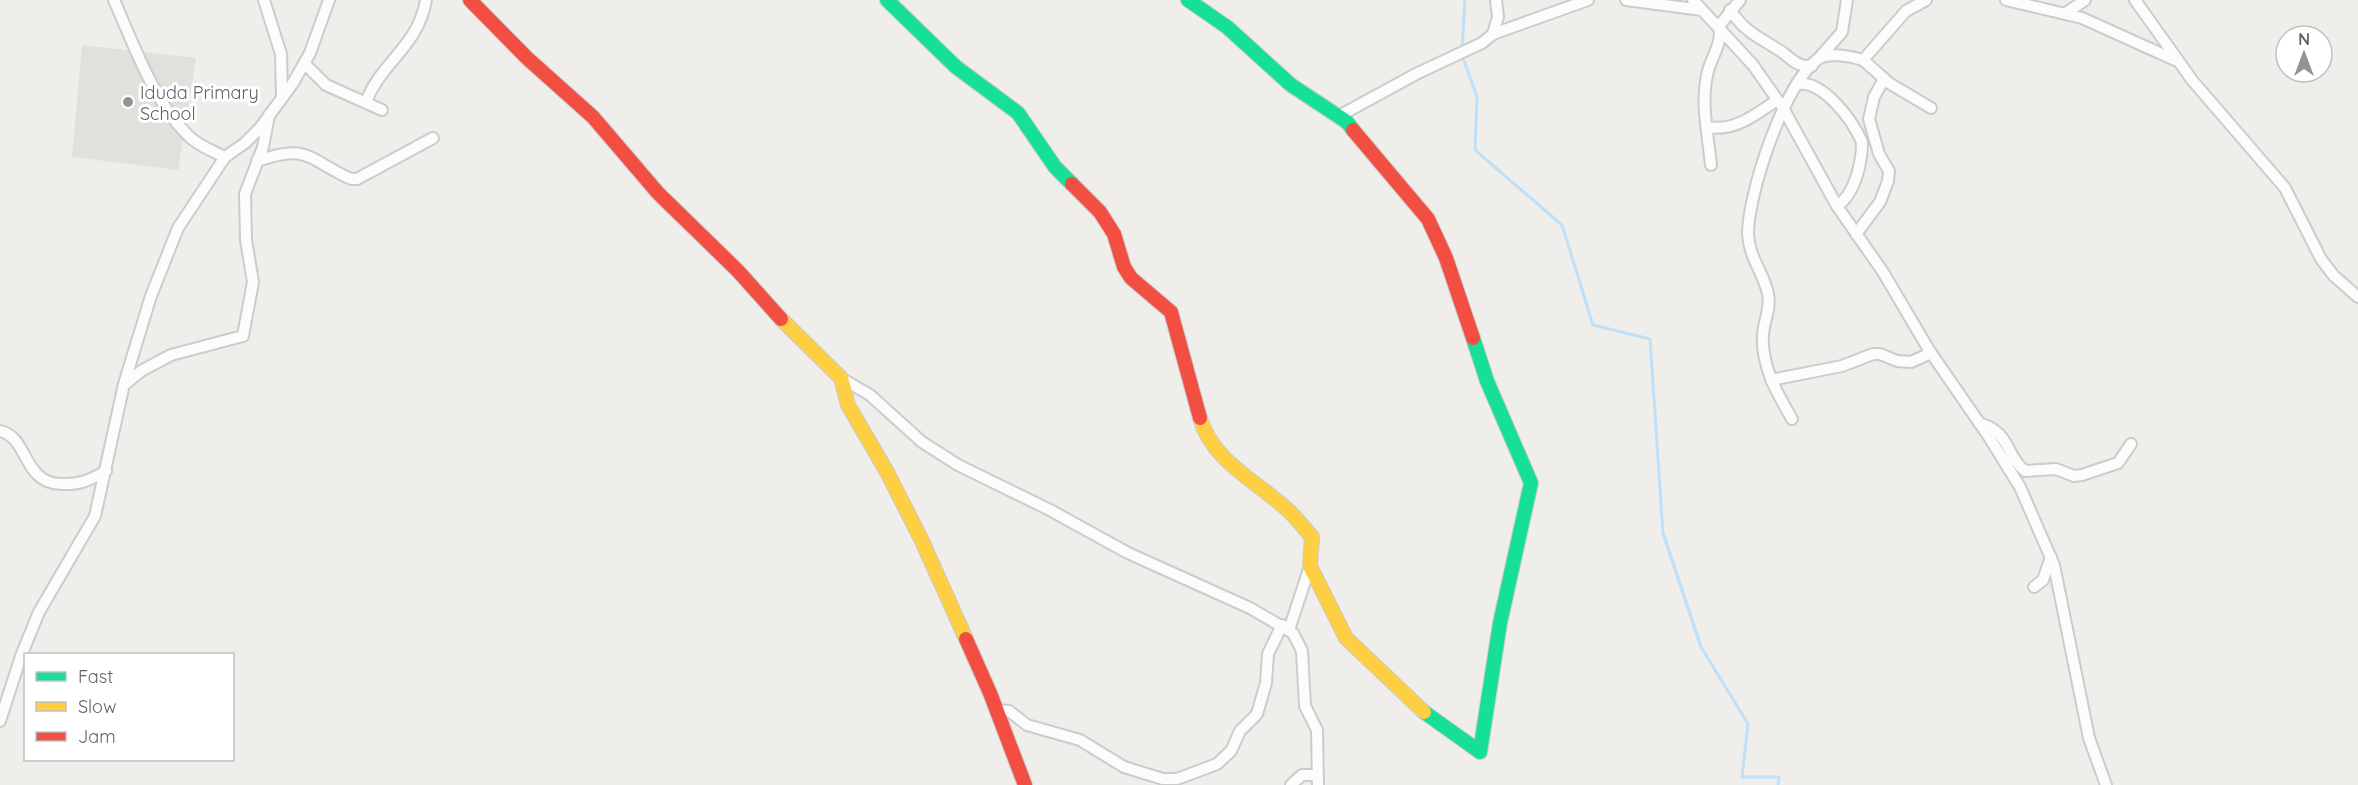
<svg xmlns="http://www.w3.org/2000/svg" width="2358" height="785" font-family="Quicksand,sans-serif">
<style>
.education{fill:#e2e0da}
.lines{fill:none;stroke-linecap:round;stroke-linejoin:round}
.stream{stroke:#bfe0f9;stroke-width:3}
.street-casing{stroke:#cbcccc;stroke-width:14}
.fast-casing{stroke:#cacacb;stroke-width:16}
.slow-casing{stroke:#cacacb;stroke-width:16}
.jam-casing{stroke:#cacacb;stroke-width:16}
.street{stroke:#fdfcfc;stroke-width:10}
.fast{stroke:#16e098;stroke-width:14}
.slow{stroke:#ffcf43;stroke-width:14}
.jam{stroke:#f24e42;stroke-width:14}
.poi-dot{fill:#919496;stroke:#fff;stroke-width:2}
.labels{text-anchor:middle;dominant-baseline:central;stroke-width:6;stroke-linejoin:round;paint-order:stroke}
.poi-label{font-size:18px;fill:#5f6368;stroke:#fff;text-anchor:start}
</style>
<rect width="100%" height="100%" fill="#efeeea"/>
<path class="education" d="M82,45L196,58L178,170L72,157Z"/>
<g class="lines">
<g class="stream">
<path d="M1462,48L1465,0"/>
<path d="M1462,55L1477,97L1475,150L1562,225L1593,325L1650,339L1663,533L1701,647L1748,724L1742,777H1779L1778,785"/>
</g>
<g class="street-casing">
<g id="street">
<path d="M114,0C133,43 156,108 192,139C202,147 214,152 225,157"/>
<path d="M264,0L281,54L282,98"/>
<path d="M1626,0L1702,10"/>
<path d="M1693,0L1753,65L1783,108L1837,206L1883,272L1929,350L1989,437L2020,487L2054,565L2089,738L2106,785"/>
<path d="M2006,0L2082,18L2175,60"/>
<path d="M2135,0L2192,80L2285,188L2321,259L2334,276L2358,297"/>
<path d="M1730,10C1748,35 1758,36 1782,52C1793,60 1797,67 1812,66"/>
<path d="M2066,13L2085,0"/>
<path d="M1493,34L1588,0"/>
<path d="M1819,58L1842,32L1847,0"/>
<path d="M1863,60L1889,83L1931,108"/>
<path d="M305,64L326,85L382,110"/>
<path d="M1798,84C1823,80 1853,121 1862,142C1862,163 1855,194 1837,206"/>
<path d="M366,102C381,62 418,47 426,0"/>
<path d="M1339,116L1416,74L1482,43L1493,34L1498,17L1496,0"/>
<path d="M1708,127C1734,132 1757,114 1777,100"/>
<path d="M257,161C309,143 307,159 351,179H357L433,138"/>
<path d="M1711,165C1708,134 1700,102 1708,71C1712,56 1723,42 1719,26L1740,0"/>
<path d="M1856,234L1880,202L1888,181L1889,171L1879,154L1869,119L1874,97L1884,79"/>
<path d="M841,378L870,395L922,442L958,465L1050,510L1128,553L1250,608L1293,633L1302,651L1305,706L1317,730L1318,785"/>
<path d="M1771,380L1842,366L1873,354H1880L1897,361L1911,362L1931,353"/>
<path d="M125,384L141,371L171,355L243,336L253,282L246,240L245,194L263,147L269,115"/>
<path d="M1792,419C1777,393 1761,366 1763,335C1764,320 1771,309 1768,294C1764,273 1749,258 1748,234C1748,194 1784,83 1818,59C1828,52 1851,56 1863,60L1906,11L1926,0"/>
<path d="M1979,423C2012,433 2004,454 2025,471L2056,469L2074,476L2082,475L2118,463L2131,444"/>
<path d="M0,431C29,437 22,483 61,484C80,485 90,480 106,471"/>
<path d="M2034,587L2043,580L2051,557"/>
<path d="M1289,630L1310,566"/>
<path d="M996,710L1009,711L1027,725L1080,740L1124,767L1163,779H1177L1217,764L1231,751L1240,731L1257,714L1266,683L1268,654L1282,625"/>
<path d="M0,721L21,656L39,612L95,516L124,384L151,296L178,228L225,157L245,143L260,128L293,83L310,53L329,0"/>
<path d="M1291,785L1302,775H1317"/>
</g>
</g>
<g class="fast-casing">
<g id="fast">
<path d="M887,0L956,67L1018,113L1055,167L1072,184"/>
<path d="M1188,0L1227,27L1291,85L1347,122L1353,130"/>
<path d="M1424,712L1480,752L1500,623L1531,483L1487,381L1473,338"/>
</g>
</g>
<g class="slow-casing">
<g id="slow">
<path d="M781,319L841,378L848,405L887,472L922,541L966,639"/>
<path d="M1200,418C1213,463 1259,482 1290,512C1298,520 1305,529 1312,537L1310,566L1346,638L1424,712"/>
</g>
</g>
<g class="jam-casing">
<g id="jam">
<path d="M470,0L527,58L593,117L658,193L738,271L781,319"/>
<path d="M1353,130L1428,219L1446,258L1473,338"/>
<path d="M1072,184L1100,212L1114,234L1124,267L1131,278L1171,312L1200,418"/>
<path d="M966,639L990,693L1025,785"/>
</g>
</g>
<use href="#street" class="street"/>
<use href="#fast" class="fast"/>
<use href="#slow" class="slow"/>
<use href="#jam" class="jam"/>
</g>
<circle class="poi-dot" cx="128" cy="102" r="6"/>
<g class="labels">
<g class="poi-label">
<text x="140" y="92">Iduda Primary<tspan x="140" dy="21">School</tspan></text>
</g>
</g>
<rect x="24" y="653" width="210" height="108" fill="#ffffff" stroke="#bfc1c3" stroke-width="1.5"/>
<rect x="36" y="672" width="30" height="9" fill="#16e098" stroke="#bfc1c3" stroke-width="1.5"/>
<text x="78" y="683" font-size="18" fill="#5f6368">Fast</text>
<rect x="36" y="702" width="30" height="9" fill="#ffcf43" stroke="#bfc1c3" stroke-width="1.5"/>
<text x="78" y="713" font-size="18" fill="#5f6368">Slow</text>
<rect x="36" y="732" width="30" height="9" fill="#f24e42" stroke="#bfc1c3" stroke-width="1.5"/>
<text x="78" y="743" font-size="18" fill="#5f6368">Jam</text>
<g transform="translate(2304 54)"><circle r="28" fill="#ffffff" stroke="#bfc1c3" stroke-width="1.5"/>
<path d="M0-4.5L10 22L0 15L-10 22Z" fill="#919496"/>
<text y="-9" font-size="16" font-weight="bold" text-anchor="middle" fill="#5f6368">N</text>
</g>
</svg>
